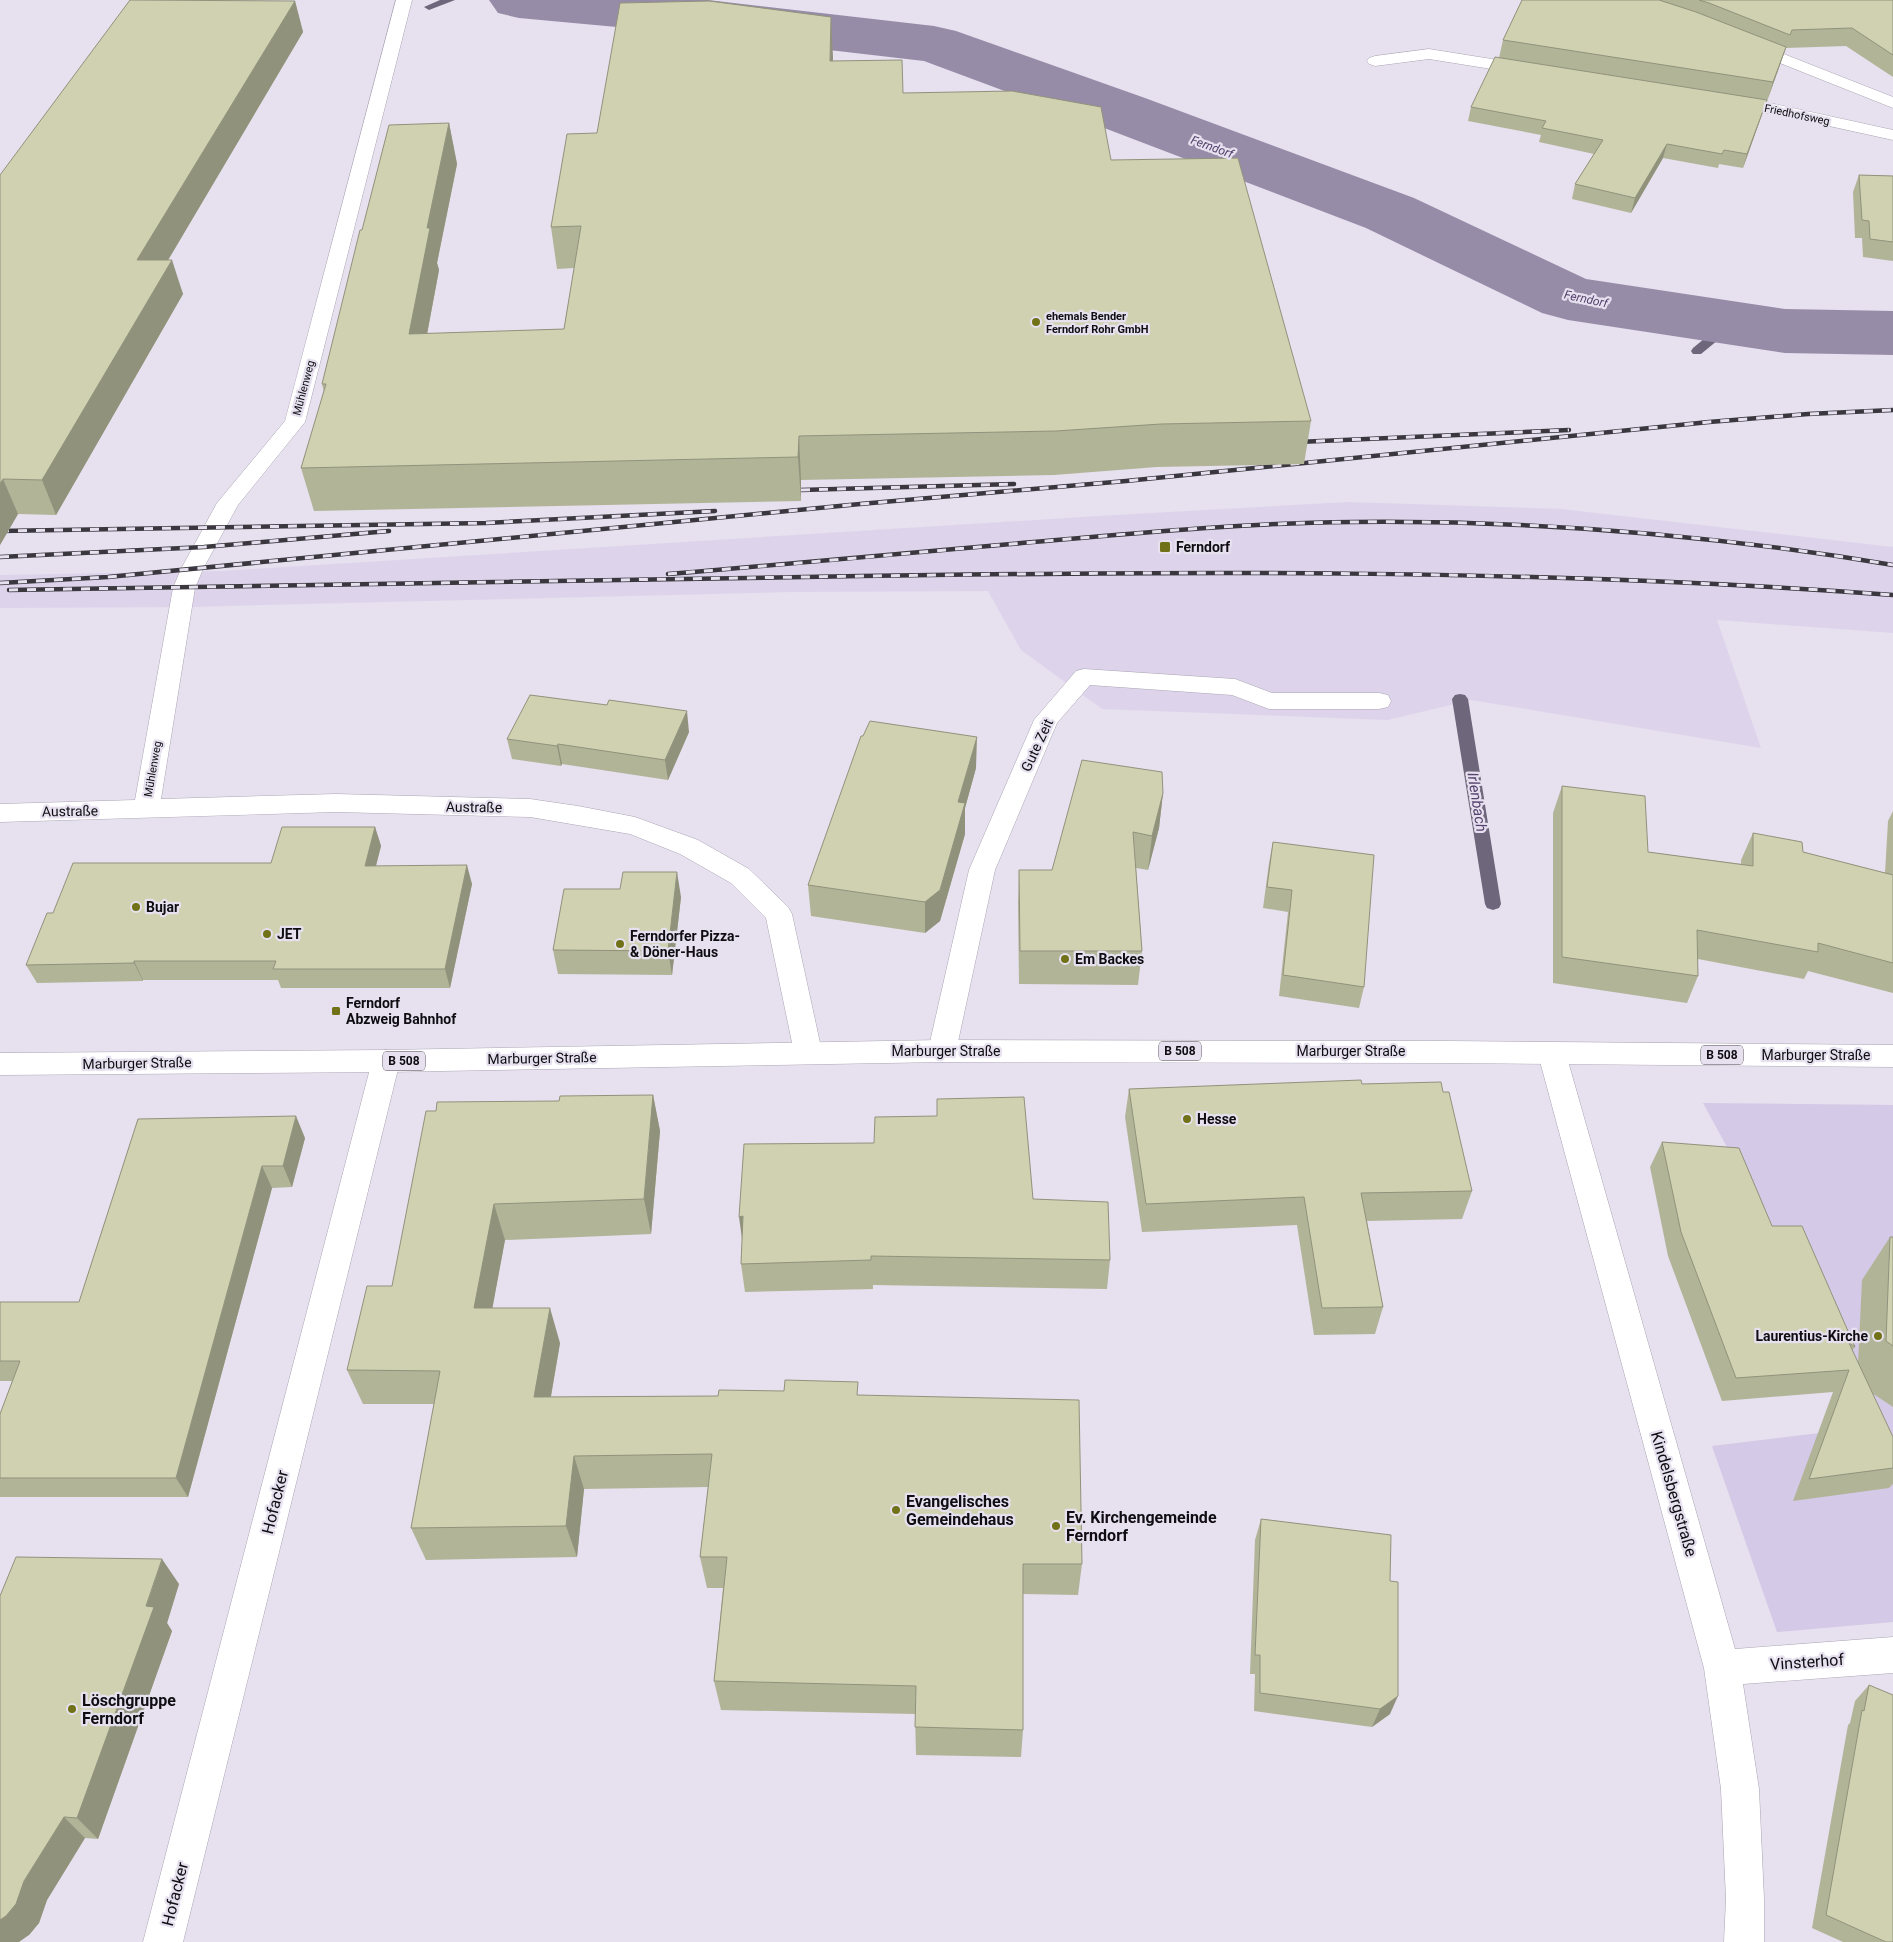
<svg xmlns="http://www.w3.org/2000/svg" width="1893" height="1942" font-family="Roboto,sans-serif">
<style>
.built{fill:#ddd4eb}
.green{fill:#d4c9e6}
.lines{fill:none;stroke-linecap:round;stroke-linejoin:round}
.stream{fill:#6e667b;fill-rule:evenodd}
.river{fill:#978ca8;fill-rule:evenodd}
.minor-casing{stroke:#aba5b4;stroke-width:1}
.major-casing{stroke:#aba5b4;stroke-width:1}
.minor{fill:#fff;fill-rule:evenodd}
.major{fill:#fff;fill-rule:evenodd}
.rail-casing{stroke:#3a373e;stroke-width:4.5}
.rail{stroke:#e6e0ef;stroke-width:3;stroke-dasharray:9;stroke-linecap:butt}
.wall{fill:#b2b498}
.shaded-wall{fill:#91927c}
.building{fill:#cfd1b1;stroke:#91927c}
.poi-dot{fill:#717217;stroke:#e6e0ef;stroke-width:2}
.labels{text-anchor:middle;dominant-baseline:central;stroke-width:4.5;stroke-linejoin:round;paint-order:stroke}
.far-street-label{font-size:11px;fill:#0f0d12;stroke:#e6e0ef}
.far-poi-label{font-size:11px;font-weight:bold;fill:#0f0d12;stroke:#e6e0ef;text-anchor:start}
.far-water-label{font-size:12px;font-style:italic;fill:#54416c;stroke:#e6e0ef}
.shield{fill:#e6e0ef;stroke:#504c54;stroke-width:1}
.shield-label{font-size:12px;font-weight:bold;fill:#0f0d12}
.poi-label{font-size:14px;font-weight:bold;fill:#0f0d12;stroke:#e6e0ef;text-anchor:start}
.street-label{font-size:14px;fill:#0f0d12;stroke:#e6e0ef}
.water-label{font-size:15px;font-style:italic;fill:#54416c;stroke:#e6e0ef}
.near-street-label{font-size:16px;fill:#0f0d12;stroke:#e6e0ef}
.near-poi-label{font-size:16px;font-weight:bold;fill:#0f0d12;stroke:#e6e0ef;text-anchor:start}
</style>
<rect width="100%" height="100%" fill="#e6e0ef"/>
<path class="built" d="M1348,502L1561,509L1893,547V633L1717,620L1761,748L1471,700L1388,720L1102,709L1021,650L988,591L793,592L188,607L0,608V575L222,571L1098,516Z"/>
<path class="green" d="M1703,1103L1893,1105V1622L1777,1632L1712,1446L1862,1428L1783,1250Z"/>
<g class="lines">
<g class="stream">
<path d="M440,0H455L429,10L424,7Z"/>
<path d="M1731,319L1737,323L1735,326L1701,354H1693L1691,351L1693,348L1727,320Z"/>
<path d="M1460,694L1465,695L1468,699L1501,904L1499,908L1493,910L1487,908L1485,904L1452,699L1455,695Z"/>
</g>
<path class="river" d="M489,0H708L934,26L956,31L1145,98L1414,198L1586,279L1785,309L1893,311V355L1785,353L1568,320L1542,313L1366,228L1099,126L924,61L682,33L519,18L498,13Z"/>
<g class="minor-casing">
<g id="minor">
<path d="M396,0H412L305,422L238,505L203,569L195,588L161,799L336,794L530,799L578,806L635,817L698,840L749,869L788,907L792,914L822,1052L818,1060L808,1063L798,1060L794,1052L766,918L731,883L680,854L630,834L530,817L336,812L0,822V804L135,800L173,588L181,569L217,503L285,421Z"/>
<path d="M1748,40L1893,97V108L1742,48L1740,45L1742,42Z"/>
<path d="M1429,49L1529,65L1535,66L1537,70L1535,74L1529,75L1429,59L1375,66L1369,64L1367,61L1369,58L1375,56Z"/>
<path d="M1727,97L1774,104L1893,130V140L1774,114L1721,106L1719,102L1721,98Z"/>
<path d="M1084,669L1235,679L1272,693H1379L1388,695L1391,701L1388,707L1379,709H1269L1232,695L1090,685L1057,723L995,870L956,1051L952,1059L942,1062L932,1059L928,1051L969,870L1034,720L1076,671Z"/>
<path d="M1552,1043L1562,1046L1566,1054L1735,1649L1893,1637V1673L1743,1684L1759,1789L1764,1899V1942H1724L1726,1899L1721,1789L1704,1668L1538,1054L1542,1046Z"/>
<path d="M386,1050L396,1053L400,1061L183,1942H143L372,1061L376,1053Z"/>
</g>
</g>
<g class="major-casing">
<path id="major" d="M942,1040L1447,1041L1893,1045V1067L1447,1063L942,1062L386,1072L0,1075V1053L386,1050Z"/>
</g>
<use href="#minor" class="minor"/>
<use href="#major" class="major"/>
<g class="rail-casing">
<g id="rail">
<path d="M1298,442L1569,430"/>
<path d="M801,490L1014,484"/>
<path d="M0,531L486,523L715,511"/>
<path d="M0,557L204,547L389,531"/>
<path d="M668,574C779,565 890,555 1000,545C1117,535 1234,523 1352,522C1534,520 1714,535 1893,565"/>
<path d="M0,583L108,577L860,504L1126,481L1709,422L1808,414L1893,410"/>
<path d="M9,590C274,586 539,581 804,577C1168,571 1531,568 1893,595"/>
</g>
</g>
<use href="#rail" class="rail"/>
</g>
<g class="wall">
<path d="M1522,0H1893V77L1846,46L1786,48L1743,168L1719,164L1718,168L1663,158L1631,213L1572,199L1575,184L1594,154L1539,142L1541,135L1468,121L1471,107L1499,58L1503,40Z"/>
<path d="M295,1L303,32L168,260L183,294L56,515L18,514L0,545V175Z"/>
<path d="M833,61L903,93L1111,160L1311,421L1304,464L1157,467L1054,475L801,480V501L314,511L301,468L324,392L322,384L362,230L449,123L457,164L437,263L439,270L427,334L564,329L574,268L557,269L551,227L597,133Z"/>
<path d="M1859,175L1893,176V261L1863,257L1862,238H1855L1853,192Z"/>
<path d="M689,732L668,780L562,764L561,766L512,759L507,739Z"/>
<path d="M976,768L965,808V834L940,921L925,933L811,916L808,885Z"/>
<path d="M1562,786L1648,852L1741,864V860L1753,833L1803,852L1885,873L1888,821L1893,811V993L1808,971L1804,979L1698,959V976L1687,1003L1553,983V813Z"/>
<path d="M1163,793L1159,828L1148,870L1136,868L1142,951L1138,985L1019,984L1018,904L1019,870H1052Z"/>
<path d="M375,827L381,846L376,866L472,884L450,988H281L278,980H143V981L37,983L26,965L53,913L271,863Z"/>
<path d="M1273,842L1364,987L1359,1008L1279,996L1288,912L1263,908L1269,863Z"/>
<path d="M620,889L681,897L672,975L558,974L553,950Z"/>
<path d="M1362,1084L1443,1092L1472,1191L1462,1219L1367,1221L1383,1307L1375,1334L1314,1335L1297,1225L1142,1232L1125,1117L1129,1089Z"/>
<path d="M653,1095L660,1131L651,1234L505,1240L492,1308L560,1343L551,1397L859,1396L1082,1564L1078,1595L1023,1594V1730L1021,1757L916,1755L915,1714L721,1710L714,1681L723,1588H707L700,1557L708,1487L584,1489L577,1557L426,1560L411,1528L434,1404H363L347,1370L392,1286L436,1111Z"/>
<path d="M138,1119L305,1138L292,1187L272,1188L188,1497H0V1414L12,1381H0V1302H79Z"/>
<path d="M1662,1142L1772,1226L1855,1347L1852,1351L1858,1363L1862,1280L1890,1237H1893V1407L1872,1393L1893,1437V1484L1889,1488L1793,1501L1833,1392L1722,1401L1668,1256L1650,1167Z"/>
<path d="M1033,1199L1110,1260L1107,1289L873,1285V1289L745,1292L741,1264Z"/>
<path d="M1261,1519L1390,1714L1372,1727L1254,1711L1255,1674H1250L1255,1540Z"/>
<path d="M16,1557L179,1584L167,1623L172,1631L98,1839L85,1838L47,1900L39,1923L29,1935Z"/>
<path d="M1869,1685L1893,1942H1843L1812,1928L1848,1725L1850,1723L1855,1701Z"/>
</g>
<g class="shaded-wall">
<path d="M295,1L303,32L148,294L137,260Z"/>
<path d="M831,17L833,57L832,101L830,61Z"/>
<path d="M1786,47L1780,65L1767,101L1773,82Z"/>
<path d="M1767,100L1762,114L1743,168L1747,154Z"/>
<path d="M449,123L457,164L437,263L439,270L419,377L409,334L427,228Z"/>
<path d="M1667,144L1663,158L1631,213L1635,198Z"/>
<path d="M172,260L183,294L56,515L42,480Z"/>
<path d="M799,436L801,480V501L798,457Z"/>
<path d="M3,479L18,514L0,545V484Z"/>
<path d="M687,711L689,732L668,780L665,760Z"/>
<path d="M977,737L976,768L965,808V834L940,921L925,933V902L958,802Z"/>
<path d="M558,744L562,764L561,766L557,746Z"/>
<path d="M1163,793L1159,828L1148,870L1152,836Z"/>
<path d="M375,827L381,846L371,885L365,866Z"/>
<path d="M467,865L472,884L450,988L445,969Z"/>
<path d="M677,872L681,897L672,975L668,951Z"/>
<path d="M134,961L143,980V981L134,963Z"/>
<path d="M653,1095L660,1131L651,1234L644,1199Z"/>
<path d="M296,1116L305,1138L292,1187L283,1166Z"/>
<path d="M262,1166L272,1188L188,1497L176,1478Z"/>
<path d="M494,1204L505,1240L486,1343L474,1308Z"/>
<path d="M743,1216V1246L739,1217Z"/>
<path d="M550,1308L560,1343L545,1430L534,1397Z"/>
<path d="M574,1456L584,1489L577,1557L566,1526Z"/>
<path d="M162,1559L179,1584L167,1623L172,1631L98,1839L77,1818Z"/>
<path d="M1398,1696L1390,1714L1372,1727L1380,1709Z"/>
<path d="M64,1817L85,1838L47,1900L39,1923L29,1935L19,1942H0V1920Z"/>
</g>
<g class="building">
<path d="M130,0L295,1L137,260H172L42,480L3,479L0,484V175Z"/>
<path d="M1522,0H1659L1696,12L1786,47L1773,82L1503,40Z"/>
<path d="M1699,0H1893V55L1852,28L1792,30L1790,35L1709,3Z"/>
<path d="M709,1L831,17L830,61L902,60L903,93L1012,91L1101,107L1111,160L1238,158L1311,421L1161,424L1056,431L799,436L798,457L301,468L326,384H322L360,230H362L389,125L449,123L427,228H430L409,334L564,329L581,226L551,227L567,134L597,133L620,3Z"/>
<path d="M1495,57L1767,100L1747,154L1724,150L1722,154L1667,144L1635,198L1575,184L1603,140L1542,128L1546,121L1471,107Z"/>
<path d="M1859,175L1893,176V242L1870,239L1869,221L1862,220Z"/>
<path d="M530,695L607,705L609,700L687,711L665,760L558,744L557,746L507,739Z"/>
<path d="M870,721L977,737L958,802L965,803L940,890L925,902L808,885L861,736H863Z"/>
<path d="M1082,760L1162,772L1163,793L1152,836L1133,832L1142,951H1020L1019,870H1052Z"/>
<path d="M1562,786L1645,796L1648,852L1753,866V833L1802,842L1803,852L1893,875V963L1818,943V952L1697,930L1698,976L1562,957Z"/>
<path d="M282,827H375L365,866L467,865L445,969H273L276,961H134V963L26,965L47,913H53L73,863H271Z"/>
<path d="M1273,842L1374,855L1364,987L1283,975L1292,890L1267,887Z"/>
<path d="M623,872H677L668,951L553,950L564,889H620Z"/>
<path d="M1361,1080L1362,1084L1441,1082L1443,1092H1449L1472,1191L1361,1193L1383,1307L1322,1308L1304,1197L1146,1204L1129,1089Z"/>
<path d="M653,1095L644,1199L494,1204L474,1308H550L534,1397L718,1396L719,1390L784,1391L785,1380L858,1382L857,1395L1079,1400L1082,1564H1023V1730L915,1727L916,1686L714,1681L727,1557H700L712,1454L574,1456L566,1526L411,1528L440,1371L347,1370L367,1286H392L426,1111H436L437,1102L559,1101L560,1096Z"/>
<path d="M1024,1097L1033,1199L1108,1202L1110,1260L871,1256V1260L741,1264L743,1216L739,1217L744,1144L874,1143L875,1117L937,1116V1099Z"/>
<path d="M296,1116L283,1166H262L176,1478H0V1414L20,1361H0V1302H79L138,1119Z"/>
<path d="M1662,1142L1739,1148L1772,1226H1802L1855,1347L1849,1343L1893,1437V1468L1809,1479L1849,1370L1736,1378L1681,1232Z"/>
<path d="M1890,1237H1893V1346L1886,1341Z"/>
<path d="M1261,1519L1391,1535L1390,1581L1398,1582V1696L1380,1709L1260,1693V1655H1255Z"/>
<path d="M16,1557L162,1559L146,1606L154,1607L77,1818L64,1817L24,1881L16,1904L6,1916L0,1920V1596Z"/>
<path d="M1869,1685L1893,1695V1942H1886L1826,1915L1862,1710L1864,1711Z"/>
</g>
<g class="poi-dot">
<circle cx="1036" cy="322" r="5"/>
<rect x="1159" y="541" width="12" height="12" rx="2.5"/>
<circle cx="136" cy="907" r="5"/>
<circle cx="267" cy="934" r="5"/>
<circle cx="620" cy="944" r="5"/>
<circle cx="1065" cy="959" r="5"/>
<rect x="331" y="1006" width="10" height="10" rx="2.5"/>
<circle cx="1187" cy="1119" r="5"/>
<circle cx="1878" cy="1336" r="5"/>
<circle cx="896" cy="1510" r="5"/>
<circle cx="1056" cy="1526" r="5"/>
<circle cx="72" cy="1709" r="5"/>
</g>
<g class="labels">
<g class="far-street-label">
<text transform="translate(1797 115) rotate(12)">Friedhofsweg</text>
<text transform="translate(304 388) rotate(-75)">Mühlenweg</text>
<text transform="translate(153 769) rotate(-80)">Mühlenweg</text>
</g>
<g class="far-poi-label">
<text x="1046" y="316">ehemals Bender<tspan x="1046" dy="13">Ferndorf Rohr GmbH</tspan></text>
</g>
<g class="far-water-label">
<text transform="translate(1212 147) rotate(20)">Ferndorf</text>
<text transform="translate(1586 299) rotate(12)">Ferndorf</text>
</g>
<g class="shield">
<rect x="1159" y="1041.5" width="42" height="19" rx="4"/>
<rect x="1701" y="1045.5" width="42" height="19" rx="4"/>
<rect x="383" y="1051.5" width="42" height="19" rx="4"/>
</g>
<g class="shield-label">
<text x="1180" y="1051">B 508</text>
<text x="1722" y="1055">B 508</text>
<text x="404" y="1061">B 508</text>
</g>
<g class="poi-label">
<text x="1176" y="547">Ferndorf</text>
<text x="146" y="907">Bujar</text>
<text x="277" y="934">JET</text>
<text x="630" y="936">Ferndorfer Pizza-<tspan x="630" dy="16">&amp; Döner-Haus</tspan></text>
<text x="1075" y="959">Em Backes</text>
<text x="346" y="1003">Ferndorf<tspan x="346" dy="16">Abzweig Bahnhof</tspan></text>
<text x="1197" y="1119">Hesse</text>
<text x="1868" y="1336" text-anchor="end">Laurentius-Kirche</text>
</g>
<g class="street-label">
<text transform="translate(1037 745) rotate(-65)">Gute Zeit</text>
<text transform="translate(474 807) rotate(1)">Austraße</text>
<text transform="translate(70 811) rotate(-1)">Austraße</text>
<text x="946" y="1051">Marburger Straße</text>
<text x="1351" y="1051">Marburger Straße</text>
<text x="1816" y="1055">Marburger Straße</text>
<text transform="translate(542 1058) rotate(-1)">Marburger Straße</text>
<text transform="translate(137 1063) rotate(-1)">Marburger Straße</text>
</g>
<g class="water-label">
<text transform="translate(1477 802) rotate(81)">Irlenbach</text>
</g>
<g class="near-street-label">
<text transform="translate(1674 1494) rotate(74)">Kindelsbergstraße</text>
<text transform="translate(275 1502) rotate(-76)">Hofacker</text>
<text transform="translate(1807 1662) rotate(-4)">Vinsterhof</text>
<text transform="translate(175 1894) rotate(-76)">Hofacker</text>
</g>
<g class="near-poi-label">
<text x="906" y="1501">Evangelisches<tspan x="906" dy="18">Gemeindehaus</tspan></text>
<text x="1066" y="1517">Ev. Kirchengemeinde<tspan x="1066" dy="18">Ferndorf</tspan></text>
<text x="82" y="1700">Löschgruppe<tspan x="82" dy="18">Ferndorf</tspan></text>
</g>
</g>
</svg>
